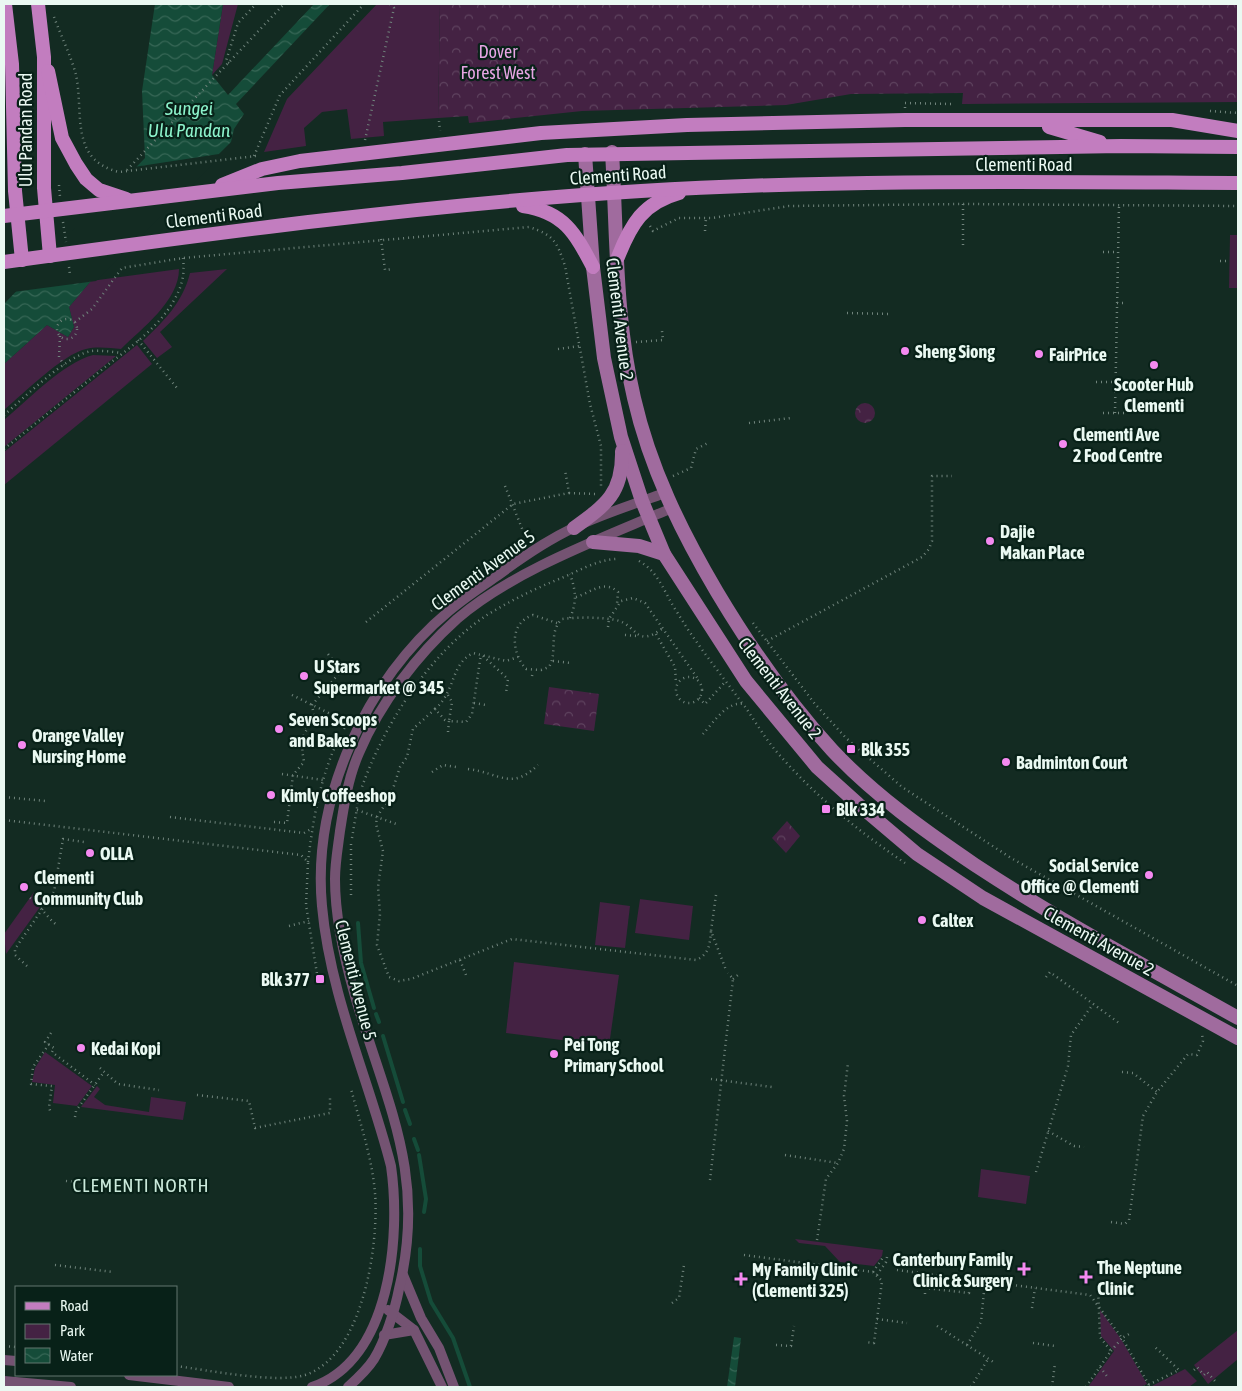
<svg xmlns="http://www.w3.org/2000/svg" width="1242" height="1391" font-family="'Asap Condensed',sans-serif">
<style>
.green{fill:#442243}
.forest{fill:url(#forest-crowns)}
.water{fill:url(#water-waves)}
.pier{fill:#132b22}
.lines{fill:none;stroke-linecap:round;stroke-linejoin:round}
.stream{stroke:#154c39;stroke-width:4}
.path{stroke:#70847c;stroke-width:2.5;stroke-dasharray:1 4;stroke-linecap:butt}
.minor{stroke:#745372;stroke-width:10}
.secondary{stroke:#a06b9e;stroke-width:14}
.primary{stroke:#c27dbf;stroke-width:14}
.poi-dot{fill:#f489f0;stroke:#082118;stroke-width:2}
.labels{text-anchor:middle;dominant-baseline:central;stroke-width:4.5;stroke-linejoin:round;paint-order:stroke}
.park-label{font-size:18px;fill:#e7a5e4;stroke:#082118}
.street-label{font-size:18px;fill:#eaf9f2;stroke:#082118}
.poi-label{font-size:18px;font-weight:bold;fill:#eaf9f2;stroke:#082118;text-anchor:start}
.water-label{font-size:19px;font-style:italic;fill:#8cf3cb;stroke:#082118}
.neighbourhood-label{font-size:19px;letter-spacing:1px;fill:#cbe9db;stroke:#082118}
</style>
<defs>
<pattern id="forest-crowns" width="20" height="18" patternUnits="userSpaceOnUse" patternTransform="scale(1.25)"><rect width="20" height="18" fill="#442243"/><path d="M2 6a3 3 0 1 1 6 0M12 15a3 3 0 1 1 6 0" fill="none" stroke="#5f435f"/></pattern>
<pattern id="water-waves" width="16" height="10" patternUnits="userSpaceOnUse" patternTransform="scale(1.25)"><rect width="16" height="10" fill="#154c39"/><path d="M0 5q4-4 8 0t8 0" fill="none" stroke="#376756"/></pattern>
</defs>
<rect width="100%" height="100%" fill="#132b22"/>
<g class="green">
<path d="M223,4H238L222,64L212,75Z"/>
<path d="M377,4H440L438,118L383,122L384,136L351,139L347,109L322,112L304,128L306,146L264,152L287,99Z"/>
<path d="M1230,235H1238V288H1229Z"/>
<path d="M179,269C179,301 142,328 121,349C110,348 97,346 86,349C63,354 23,394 4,410V364L47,325L68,337L74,327L69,307L91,281Z"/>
<path d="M227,269L160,332L172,347L157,358L143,341C164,321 183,302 190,273Z"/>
<path d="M137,345L152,364L4,485V452Z"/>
<path d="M93,355L116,356L4,447V420C28,400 63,363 93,355Z"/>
<path d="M34,892L45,900L6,954L4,934Z"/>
<path d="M640,899L693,906L689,940L635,933Z"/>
<path d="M600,902L630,906L625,948L595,945Z"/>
<path d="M514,962L619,975L609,1046L506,1033Z"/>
<path d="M45,1052L92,1086L77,1106L53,1103L55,1085L32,1082L35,1068Z"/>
<path d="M97,1086L100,1089L94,1097L105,1105L149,1112L151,1097L186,1102L183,1120L81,1107Z"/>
<path d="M981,1169L1030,1176L1026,1204L978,1197Z"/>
<path d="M795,1239L883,1250L882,1256L874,1266L840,1262L825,1246L799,1243Z"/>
<path d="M1100,1310L1121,1339L1147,1384L1140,1387H1088L1114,1351L1101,1336Z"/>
<path d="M1238,1330V1359L1208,1384L1194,1365Z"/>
<path d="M1185,1369L1197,1381L1189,1387H1150Z"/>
</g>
<g class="forest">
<path d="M436,4H1238V102L962,104L963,93L851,94L786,105L582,111L469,123L468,116L438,118L440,5Z"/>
<circle cx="865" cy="413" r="10"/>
<path d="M549,687L599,694L594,731L544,724Z"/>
<path d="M787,821L800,836L786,853L772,838Z"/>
</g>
<g class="water">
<path d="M155,4H223L212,75L228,95L314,4H330L236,104L244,114L234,129L231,142L91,281L69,307L74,327L68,337L47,325L4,364V304L145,158L142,91Z"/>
<path d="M734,1337L741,1338L735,1387H727Z"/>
</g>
<path class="pier" d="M219,154L216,161L96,281L13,292L134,167Z"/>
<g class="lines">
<g class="stream">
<path d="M358,923L361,963L374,1008"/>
<path d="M376,1014L379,1022"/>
<path d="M383,1036L403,1102"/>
<path d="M405,1110L410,1124"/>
<path d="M414,1139L418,1150"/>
<path d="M419,1155L426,1199L424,1212"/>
<path d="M420,1249V1266L431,1302L453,1338L470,1387"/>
</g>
<g class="path">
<path d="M54,17C61,36 71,56 76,75C84,112 69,160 119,172L256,156"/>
<path d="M229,63L226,61L238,23L256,4"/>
<path d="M905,108V103L951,104"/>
<path d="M1210,111L1238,113"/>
<path d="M439,121L440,131"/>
<path d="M365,140L394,8L390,4"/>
<path d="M254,156L280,95L364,4"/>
<path d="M127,170L284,4"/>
<path d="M59,185L60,197"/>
<path d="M963,204V245"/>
<path d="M63,222L66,242"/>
<path d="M650,226L653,231L679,218H712L789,206L963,204L1238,206"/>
<path d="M705,231L706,218"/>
<path d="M381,239L385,270L393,269"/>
<path d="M1103,252H1118"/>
<path d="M1220,261H1230"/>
<path d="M69,267L70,275"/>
<path d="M1117,303H1127"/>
<path d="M847,313L889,314"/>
<circle cx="67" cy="329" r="10"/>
<path d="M75,322L92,309L122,268L183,258L529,227C554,235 557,242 565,266L590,404L601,446V486"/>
<path d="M60,336L59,357L64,365"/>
<path d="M138,340L177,388"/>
<path d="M636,342L663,340L662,331"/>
<path d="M558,349L580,346"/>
<path d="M1096,382H1116"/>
<path d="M1103,413H1125"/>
<path d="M1115,413L1119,205"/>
<path d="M4,415C24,398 66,356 91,351C101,350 113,352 122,353"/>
<path d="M749,423L791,418"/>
<path d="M4,449C37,422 71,395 105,367C128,349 158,328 173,302C182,287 185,275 183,258"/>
<path d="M673,476L691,468L696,449L708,443"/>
<path d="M505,486L527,541"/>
<path d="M569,493L595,494"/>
<path d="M639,561C660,573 664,593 677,612C696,644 720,673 742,703"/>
<path d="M449,594L469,578L516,547"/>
<path d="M576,597C590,593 604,579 618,592L617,604"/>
<path d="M431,611L441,601"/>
<path d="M570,618C577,602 576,591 570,574"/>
<path d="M366,622L513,504L569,493L565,470"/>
<path d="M557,623L533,615C509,623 511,652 526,669L541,670L549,667C558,652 548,632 562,619C579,617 599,617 616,620C638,625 635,649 663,628"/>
<path d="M753,623L815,704L846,738L902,787L1011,858L1238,986"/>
<path d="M608,627L609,619L621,601L633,598L645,603L698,679"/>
<path d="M656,634L675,667L676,683"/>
<path d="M625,635L637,636"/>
<path d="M767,641L922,557L929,549L932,541V476H952"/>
<path d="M483,656L508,679L506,693"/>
<path d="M553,661L571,663"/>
<path d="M532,676L533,671"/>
<circle cx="689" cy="690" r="13"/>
<path d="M292,695L347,722"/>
<path d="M448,695L452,702L449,721L466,722L472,714L481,654"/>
<path d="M699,698L705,704L726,681"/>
<path d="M474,703L486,705"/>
<path d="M435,709C456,691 450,665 473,653L506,661L518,657"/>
<path d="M289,717L306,728"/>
<path d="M315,721L336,717"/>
<path d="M344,729L350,716"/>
<path d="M448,732L449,721L445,720L435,709L413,729L407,757L400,767L391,795L377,817L376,824L383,851L378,887L380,914L377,945L389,977L399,981L411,979L512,939L696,960C709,955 710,944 711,931"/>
<path d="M703,734C713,723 727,701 743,704C754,719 764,737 776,751C814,795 858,831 905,863"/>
<path d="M468,769C500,773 511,791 538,765"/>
<path d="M432,772L443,765L456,767"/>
<path d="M282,774L323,780"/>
<path d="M359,796C380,730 428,654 487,615C510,601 534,589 559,579C577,572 596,560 616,559"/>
<path d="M4,797L46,801"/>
<path d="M357,810L399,825"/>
<path d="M170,817L304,833L311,829"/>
<path d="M4,820L301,855L308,862L306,905L318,980"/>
<path d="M274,822L287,823L293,775L304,762C301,744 300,733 315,721L312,705L341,671L328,654"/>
<path d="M352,838L358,802"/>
<path d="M308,862C313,820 320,777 339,738"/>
<path d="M351,895V844"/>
<path d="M716,895L711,931L726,970"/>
<path d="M30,898C41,906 47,918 58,926"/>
<path d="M289,926L309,921"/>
<path d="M460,960L466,975"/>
<path d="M27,966L15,955V949L54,892L63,839L84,842"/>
<path d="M1046,977L1050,972L1119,1023"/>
<path d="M733,979L738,975"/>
<path d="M51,1033L45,1042L54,1048L52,1052L95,1085"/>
<path d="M49,1044L33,1067L31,1084L52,1086L49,1107L51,1114"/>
<path d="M100,1068L118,1084L159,1090"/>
<path d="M1122,1072L1133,1073L1157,1092"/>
<path d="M711,1079L772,1087"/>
<path d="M197,1095L249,1101L255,1128L330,1113V1095"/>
<path d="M75,1117L76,1111L104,1072"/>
<path d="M1048,1131L1074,1146L1084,1147"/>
<path d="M785,1155L838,1163"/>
<path d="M1036,1172L1068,1066L1071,1035L1093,1004"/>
<path d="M710,1180L733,979L728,973"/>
<path d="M66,1181L123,1188"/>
<path d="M1111,1222L1125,1224L1129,1220L1143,1116L1157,1092L1188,1054L1197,1055L1203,1041L1202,1034"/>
<path d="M817,1240L826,1179L838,1163L844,1149L847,1121L844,1096L848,1063"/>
<path d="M744,1255L873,1272L882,1281L874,1343L865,1342"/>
<path d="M55,1265L113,1272"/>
<path d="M897,1270L1090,1295L1122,1338L1131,1333"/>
<path d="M873,1272L884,1256"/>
<path d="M877,1275L886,1262L887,1257"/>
<path d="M925,1294V1288L969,1293V1287L926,1282L927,1274"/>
<path d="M672,1303L679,1298L684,1265"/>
<path d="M1032,1308L1035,1288"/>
<path d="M877,1319L907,1323"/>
<path d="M937,1326L995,1363"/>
<path d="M1033,1343L1055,1346"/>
<path d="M776,1345L791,1346L794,1326"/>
<path d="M967,1345L981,1322L985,1281"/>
<path d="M4,1346L16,1347"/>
<path d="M1111,1351L1122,1338L1149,1385"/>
<path d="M176,1366C207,1370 278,1384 305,1375C363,1356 379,1245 375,1193C372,1157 360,1123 351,1089"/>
<path d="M1100,1367L1109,1379"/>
<path d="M1194,1370L1197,1367L1204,1375L1207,1372L1215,1381"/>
<path d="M971,1387L988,1359"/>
<path d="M1052,1387L1055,1363"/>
<path d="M1086,1387L1111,1351L1100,1337L1098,1287"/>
<path d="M1144,1387L1179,1370L1155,1347"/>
</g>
<g class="minor">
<path d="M403,1275L421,1318L439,1348L454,1387"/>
<path d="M388,1310L414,1330L442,1387"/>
<path d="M384,1335L414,1330"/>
<path d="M4,1360L16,1361"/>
<path d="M129,1375L229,1387"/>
<path d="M4,1381L71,1387"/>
<path d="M312,1387C391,1360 401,1236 391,1166C369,1080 330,996 322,906C312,798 366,680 449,611C464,598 481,587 497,576C521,558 546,541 573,528C602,514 634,504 665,493"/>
<path d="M348,1387C357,1379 367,1370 374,1359C385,1341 395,1310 399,1289C427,1173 386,1103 355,996C344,958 335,919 335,879C335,863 338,847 340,831C344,805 348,778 359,753C380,703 417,655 457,619C514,570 603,538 672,508"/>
</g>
<g class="secondary">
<path d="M612,152C617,234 615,318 634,398C650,468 681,531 717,592C751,649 788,702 832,750C874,795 925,831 975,865C1060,921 1149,968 1238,1018"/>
<path d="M585,154L593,267L604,358L621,437L642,501L664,554L746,681L817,767L858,804L917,854L983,898L1238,1038"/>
<path d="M574,528C606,505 623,493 622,451"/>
<path d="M593,542L639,546L664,554"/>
</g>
<g class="primary">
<path d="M5,4L12,64L15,191L22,260"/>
<path d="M38,4L44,57V188L50,256"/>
<path d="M48,71L62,138L76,164L86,179L99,190L126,199"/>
<path d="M1049,127L1100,142"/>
<path d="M222,185L262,169L300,161L541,133L687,125L905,120H1172L1238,131"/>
<path d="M523,206C564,212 575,233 593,267"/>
<path d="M4,216L278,183L402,173L567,155L1121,146L1238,147"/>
<path d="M618,257C631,224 643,203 679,193"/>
<path d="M4,262C215,233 428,204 641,191C840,179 1039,182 1238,183"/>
</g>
</g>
<g class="poi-dot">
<circle cx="905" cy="351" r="5"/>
<circle cx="1039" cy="354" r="5"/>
<circle cx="1154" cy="365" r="5"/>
<circle cx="1063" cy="444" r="5"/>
<circle cx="990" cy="541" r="5"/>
<circle cx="304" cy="676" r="5"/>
<circle cx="279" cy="729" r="5"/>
<circle cx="22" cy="745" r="5"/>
<rect x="846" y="744" width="10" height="10" rx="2.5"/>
<circle cx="1006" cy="762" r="5"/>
<circle cx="271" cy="795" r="5"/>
<rect x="821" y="804" width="10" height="10" rx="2.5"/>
<circle cx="90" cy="853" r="5"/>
<circle cx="1149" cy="875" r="5"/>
<circle cx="24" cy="887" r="5"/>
<circle cx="922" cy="920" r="5"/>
<rect x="315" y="974" width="10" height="10" rx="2.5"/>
<circle cx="81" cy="1048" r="5"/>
<circle cx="554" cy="1054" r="5"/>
<path d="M1021.5 1261.5h5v5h5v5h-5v5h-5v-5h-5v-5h5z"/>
<path d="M1083.5 1269.5h5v5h5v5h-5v5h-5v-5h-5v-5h5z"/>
<path d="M738.5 1271.5h5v5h5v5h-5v5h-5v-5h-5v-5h5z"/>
</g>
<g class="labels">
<g class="park-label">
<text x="498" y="51">Dover<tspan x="498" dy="21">Forest West</tspan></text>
</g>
<g class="street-label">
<text transform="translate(25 130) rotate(-90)">Ulu Pandan Road</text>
<text x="1024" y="164">Clementi Road</text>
<text transform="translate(618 175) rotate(-4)">Clementi Road</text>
<text transform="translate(214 216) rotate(-7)">Clementi Road</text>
<text transform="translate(620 319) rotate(83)">Clementi Avenue 2</text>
<text transform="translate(483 570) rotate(-36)">Clementi Avenue 5</text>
<text transform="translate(780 688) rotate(52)">Clementi Avenue 2</text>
<text transform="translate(1099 941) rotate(29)">Clementi Avenue 2</text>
<text transform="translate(356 980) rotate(76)">Clementi Avenue 5</text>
</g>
<g class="poi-label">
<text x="915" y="351">Sheng Siong</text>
<text x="1049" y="354">FairPrice</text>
<text x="1154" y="384" text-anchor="middle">Scooter Hub<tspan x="1154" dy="21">Clementi</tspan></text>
<text x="1073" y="434">Clementi Ave<tspan x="1073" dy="21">2 Food Centre</tspan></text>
<text x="1000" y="531">Dajie<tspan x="1000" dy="21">Makan Place</tspan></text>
<text x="314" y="666">U Stars<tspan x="314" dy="21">Supermarket @ 345</tspan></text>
<text x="289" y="719">Seven Scoops<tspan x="289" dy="21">and Bakes</tspan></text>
<text x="32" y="735">Orange Valley<tspan x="32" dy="21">Nursing Home</tspan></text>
<text x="861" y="749">Blk 355</text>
<text x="1016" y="762">Badminton Court</text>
<text x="281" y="795">Kimly Coffeeshop</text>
<text x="836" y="809">Blk 334</text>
<text x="100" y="853">OLLA</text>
<text x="1139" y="865" text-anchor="end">Social Service<tspan x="1139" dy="21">Office @ Clementi</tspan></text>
<text x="34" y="877">Clementi<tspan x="34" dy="21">Community Club</tspan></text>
<text x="932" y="920">Caltex</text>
<text x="310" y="979" text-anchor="end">Blk 377</text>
<text x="564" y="1044">Pei Tong<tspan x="564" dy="21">Primary School</tspan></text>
<text x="91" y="1048">Kedai Kopi</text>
<text x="1013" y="1259" text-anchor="end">Canterbury Family<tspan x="1013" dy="21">Clinic &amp; Surgery</tspan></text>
<text x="1097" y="1267">The Neptune<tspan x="1097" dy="21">Clinic</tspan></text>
<text x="752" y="1269">My Family Clinic<tspan x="752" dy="21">(Clementi 325)</tspan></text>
</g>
<g class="water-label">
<text x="189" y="108">Sungei<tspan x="189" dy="22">Ulu Pandan</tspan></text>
</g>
<g class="neighbourhood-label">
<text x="141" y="1185">CLEMENTI NORTH</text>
</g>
</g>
<rect width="1242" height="1391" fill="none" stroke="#eaf9f2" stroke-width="10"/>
<rect x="15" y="1286" width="162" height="90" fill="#082118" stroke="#62776f"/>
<rect x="25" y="1302" width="25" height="8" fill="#c27dbf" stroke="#62776f"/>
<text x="60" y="1311" font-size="15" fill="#eaf9f2">Road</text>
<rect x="25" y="1324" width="25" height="15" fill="#442243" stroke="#62776f"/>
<text x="60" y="1336" font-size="15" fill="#eaf9f2">Park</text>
<rect x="25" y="1348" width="25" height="15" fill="url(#water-waves)" stroke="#62776f"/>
<text x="60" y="1361" font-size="15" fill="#eaf9f2">Water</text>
</svg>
